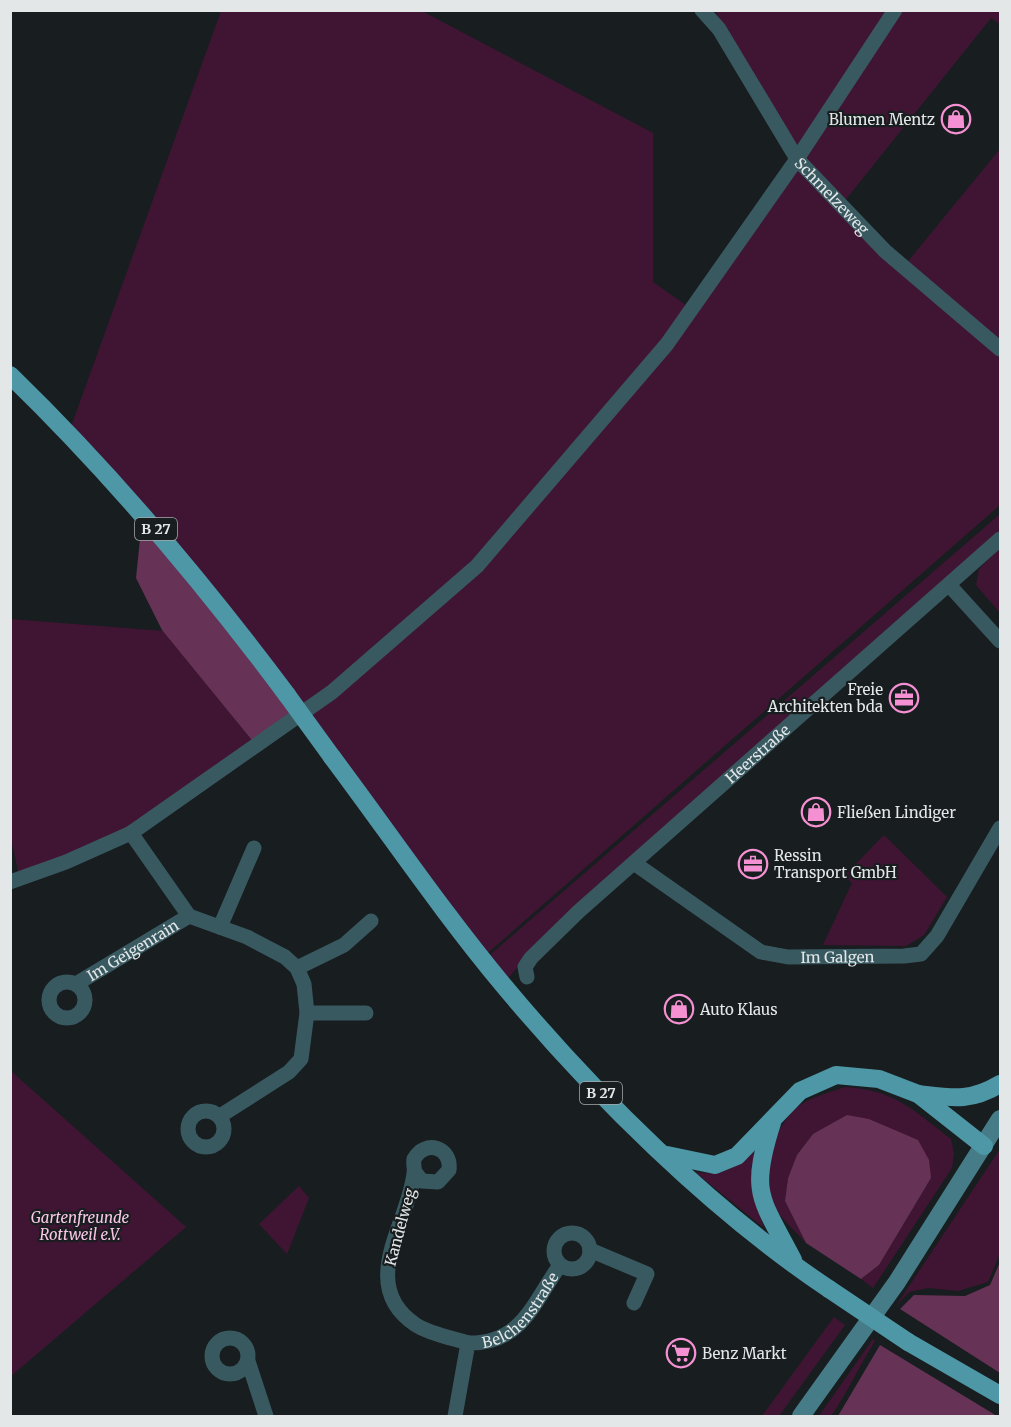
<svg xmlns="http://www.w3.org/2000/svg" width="1011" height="1427" font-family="Merriweather,serif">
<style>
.green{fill:#401533}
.forest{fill:#663255}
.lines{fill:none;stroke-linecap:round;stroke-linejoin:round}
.street{stroke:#395961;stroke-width:15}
.secondary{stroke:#457c88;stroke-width:18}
.primary{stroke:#4e97a7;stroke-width:18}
.primary-bridge{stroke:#4e97a7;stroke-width:18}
.labels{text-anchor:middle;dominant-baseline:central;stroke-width:4.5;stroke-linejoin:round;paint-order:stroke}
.shield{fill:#181d1f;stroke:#a6aaac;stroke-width:1.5}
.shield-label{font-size:14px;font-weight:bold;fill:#e3e7e8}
.poi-label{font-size:15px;fill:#e3e7e8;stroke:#181d1f;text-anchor:start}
.street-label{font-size:15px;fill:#e3e7e8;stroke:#181d1f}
.park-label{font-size:15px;font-style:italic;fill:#fbc7e7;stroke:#181d1f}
</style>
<rect width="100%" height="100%" fill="#181d1f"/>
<g class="green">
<path d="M221,11H422L653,133V282L690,308L476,564L297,714L68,435Z"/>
<path d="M715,11H891L798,153Z"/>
<path d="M898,11H1000V24L991,18L843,203L799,158Z"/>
<path d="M1000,149V346L905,265Z"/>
<path d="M797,161L1000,353V505L482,958L299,718L477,568L667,346Z"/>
<path d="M1000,514V534L523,961L503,984L484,960Z"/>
<path d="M1000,548V613L976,585L979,569Z"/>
<path d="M10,619L163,631L255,744L128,831L19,875L10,834Z"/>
<path d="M884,835L947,897L924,935L906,946L823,945L852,883L844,876Z"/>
<path d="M11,1071L186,1227L11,1376Z"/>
<path d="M845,1087C895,1090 913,1110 951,1139L954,1154L952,1168L873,1288L861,1279L879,1265L931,1178L887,1127L869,1119L813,1134L797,1155L788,1178L785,1201L806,1243C796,1232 784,1221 775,1209C756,1180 772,1132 794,1110C806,1098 829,1093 845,1087Z"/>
<path d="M755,1147L751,1187L764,1228L695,1172C725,1177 735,1168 755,1147Z"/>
<path d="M1000,1149V1254L988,1282L958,1291L928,1288L909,1292L896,1306Z"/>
<path d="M299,1186L309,1198L287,1254L259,1224Z"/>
<path d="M834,1317L845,1325L779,1416H762Z"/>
<path d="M873,1339L875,1341C859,1366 848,1392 831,1416H819Z"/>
</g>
<g class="forest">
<path d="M142,519L293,717L255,744L162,630L136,578Z"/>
<path d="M847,1115L869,1119L918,1140L929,1160L931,1178L879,1265L861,1279L806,1243L785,1201L788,1178L797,1155L813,1134Z"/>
<path d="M1000,1262V1373L900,1309L914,1295L965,1296L990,1285Z"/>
<path d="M880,1345L997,1416H838Z"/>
</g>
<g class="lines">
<g class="street">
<path id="s1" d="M702,10L719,29L797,159L885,251L1000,349"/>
<path d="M950,586L1000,641"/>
<path d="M131,833L189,916L247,937L285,957L297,968L304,984L307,1013L301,1059L289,1072L220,1116"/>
<path id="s2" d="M634,863L761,952L788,957L904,956L921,954L937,936L1000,828"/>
<path d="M10,882L66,862L131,833L332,692L477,566L667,344L797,159L895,10"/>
<path d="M220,927L254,848"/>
<path d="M297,968L344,945L371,921"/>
<path id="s3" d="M527,977L525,967L531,958L578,912L1000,539"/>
<circle cx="67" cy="1000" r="18"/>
<path id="s4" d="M76,984L189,916"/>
<path d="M307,1013H366"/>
<circle cx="206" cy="1129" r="18"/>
<path d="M415,1172L422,1181L438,1182L449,1170C452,1147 425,1139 414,1159C413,1164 415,1169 414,1173C409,1223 356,1285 416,1325C430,1334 452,1338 468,1343"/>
<circle cx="572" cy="1251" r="18"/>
<path d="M590,1250L647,1274L634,1303"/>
<circle cx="230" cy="1356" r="18"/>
<path d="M248,1361L266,1416"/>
<path id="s5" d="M455,1416L468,1343C522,1344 533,1303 560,1265"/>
</g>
<path class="secondary" d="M801,1416L897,1282L1000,1119"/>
<g class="primary">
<path d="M10,375C112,474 202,581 287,695"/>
<path d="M332,757C389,833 443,913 504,986C594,1094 712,1211 829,1289"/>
<path d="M918,1094C952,1098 970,1102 1000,1084"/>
<path d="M772,1123C749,1194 761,1198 793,1260"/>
<path d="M667,1155L715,1165L737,1156L800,1091L836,1075L879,1079L918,1094L984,1146"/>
<path d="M908,1342L1000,1395"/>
</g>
<g class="primary-bridge">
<path d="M287,695L332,757"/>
<path d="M829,1289L908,1342"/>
</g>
</g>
<defs>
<g id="shop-ring" transform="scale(1.5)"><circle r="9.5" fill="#181d1f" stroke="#f591d2" stroke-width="1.5"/><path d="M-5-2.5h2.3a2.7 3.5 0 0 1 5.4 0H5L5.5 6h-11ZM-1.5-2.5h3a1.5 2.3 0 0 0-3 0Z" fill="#f591d2"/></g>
<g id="office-ring" transform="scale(1.5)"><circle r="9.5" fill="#181d1f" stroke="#f591d2" stroke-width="1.5"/><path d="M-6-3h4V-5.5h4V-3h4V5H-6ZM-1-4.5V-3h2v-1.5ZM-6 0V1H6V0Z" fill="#f591d2"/></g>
<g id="supermarket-ring" transform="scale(1.5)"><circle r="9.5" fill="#181d1f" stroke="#f591d2" stroke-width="1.5"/><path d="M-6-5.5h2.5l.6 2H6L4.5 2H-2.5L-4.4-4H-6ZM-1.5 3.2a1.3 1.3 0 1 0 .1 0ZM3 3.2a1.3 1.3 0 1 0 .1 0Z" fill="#f591d2"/></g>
</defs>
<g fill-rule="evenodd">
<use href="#shop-ring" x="956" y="119"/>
<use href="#office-ring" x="904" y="698"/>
<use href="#shop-ring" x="816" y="812"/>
<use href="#office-ring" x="753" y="864"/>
<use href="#shop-ring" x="679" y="1009"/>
<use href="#supermarket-ring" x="681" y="1353"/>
</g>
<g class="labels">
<g class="shield">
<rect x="135" y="518" width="42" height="22" rx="4.5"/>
<rect x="580" y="1082" width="42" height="22" rx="4.5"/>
</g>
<g class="shield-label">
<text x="156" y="529">B 27</text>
<text x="601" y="1093">B 27</text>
</g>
<g class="poi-label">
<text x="935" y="119" text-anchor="end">Blumen Mentz</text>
<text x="883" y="689" text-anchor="end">Freie<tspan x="883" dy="17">Architekten bda</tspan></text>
<text x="837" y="812">Fließen Lindiger</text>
<text x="774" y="855">Ressin<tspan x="774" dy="17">Transport GmbH</tspan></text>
<text x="700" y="1009">Auto Klaus</text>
<text x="702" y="1353">Benz Markt</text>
</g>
<g class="street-label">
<text stroke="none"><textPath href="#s1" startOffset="228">Schmelzeweg</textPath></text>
<text stroke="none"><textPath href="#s3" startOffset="326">Heerstraße</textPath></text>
<text stroke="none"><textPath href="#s4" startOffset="66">Im Geigenrain</textPath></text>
<text stroke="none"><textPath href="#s2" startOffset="232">Im Galgen</textPath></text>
<text transform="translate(400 1227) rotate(-75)">Kandelweg</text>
<text stroke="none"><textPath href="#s5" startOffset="140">Belchenstraße</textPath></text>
</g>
<g class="park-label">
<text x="80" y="1217">Gartenfreunde<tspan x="80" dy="17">Rottweil e.V.</tspan></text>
</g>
</g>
<rect width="1011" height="1427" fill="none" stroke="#e3e7e8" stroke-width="24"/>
</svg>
